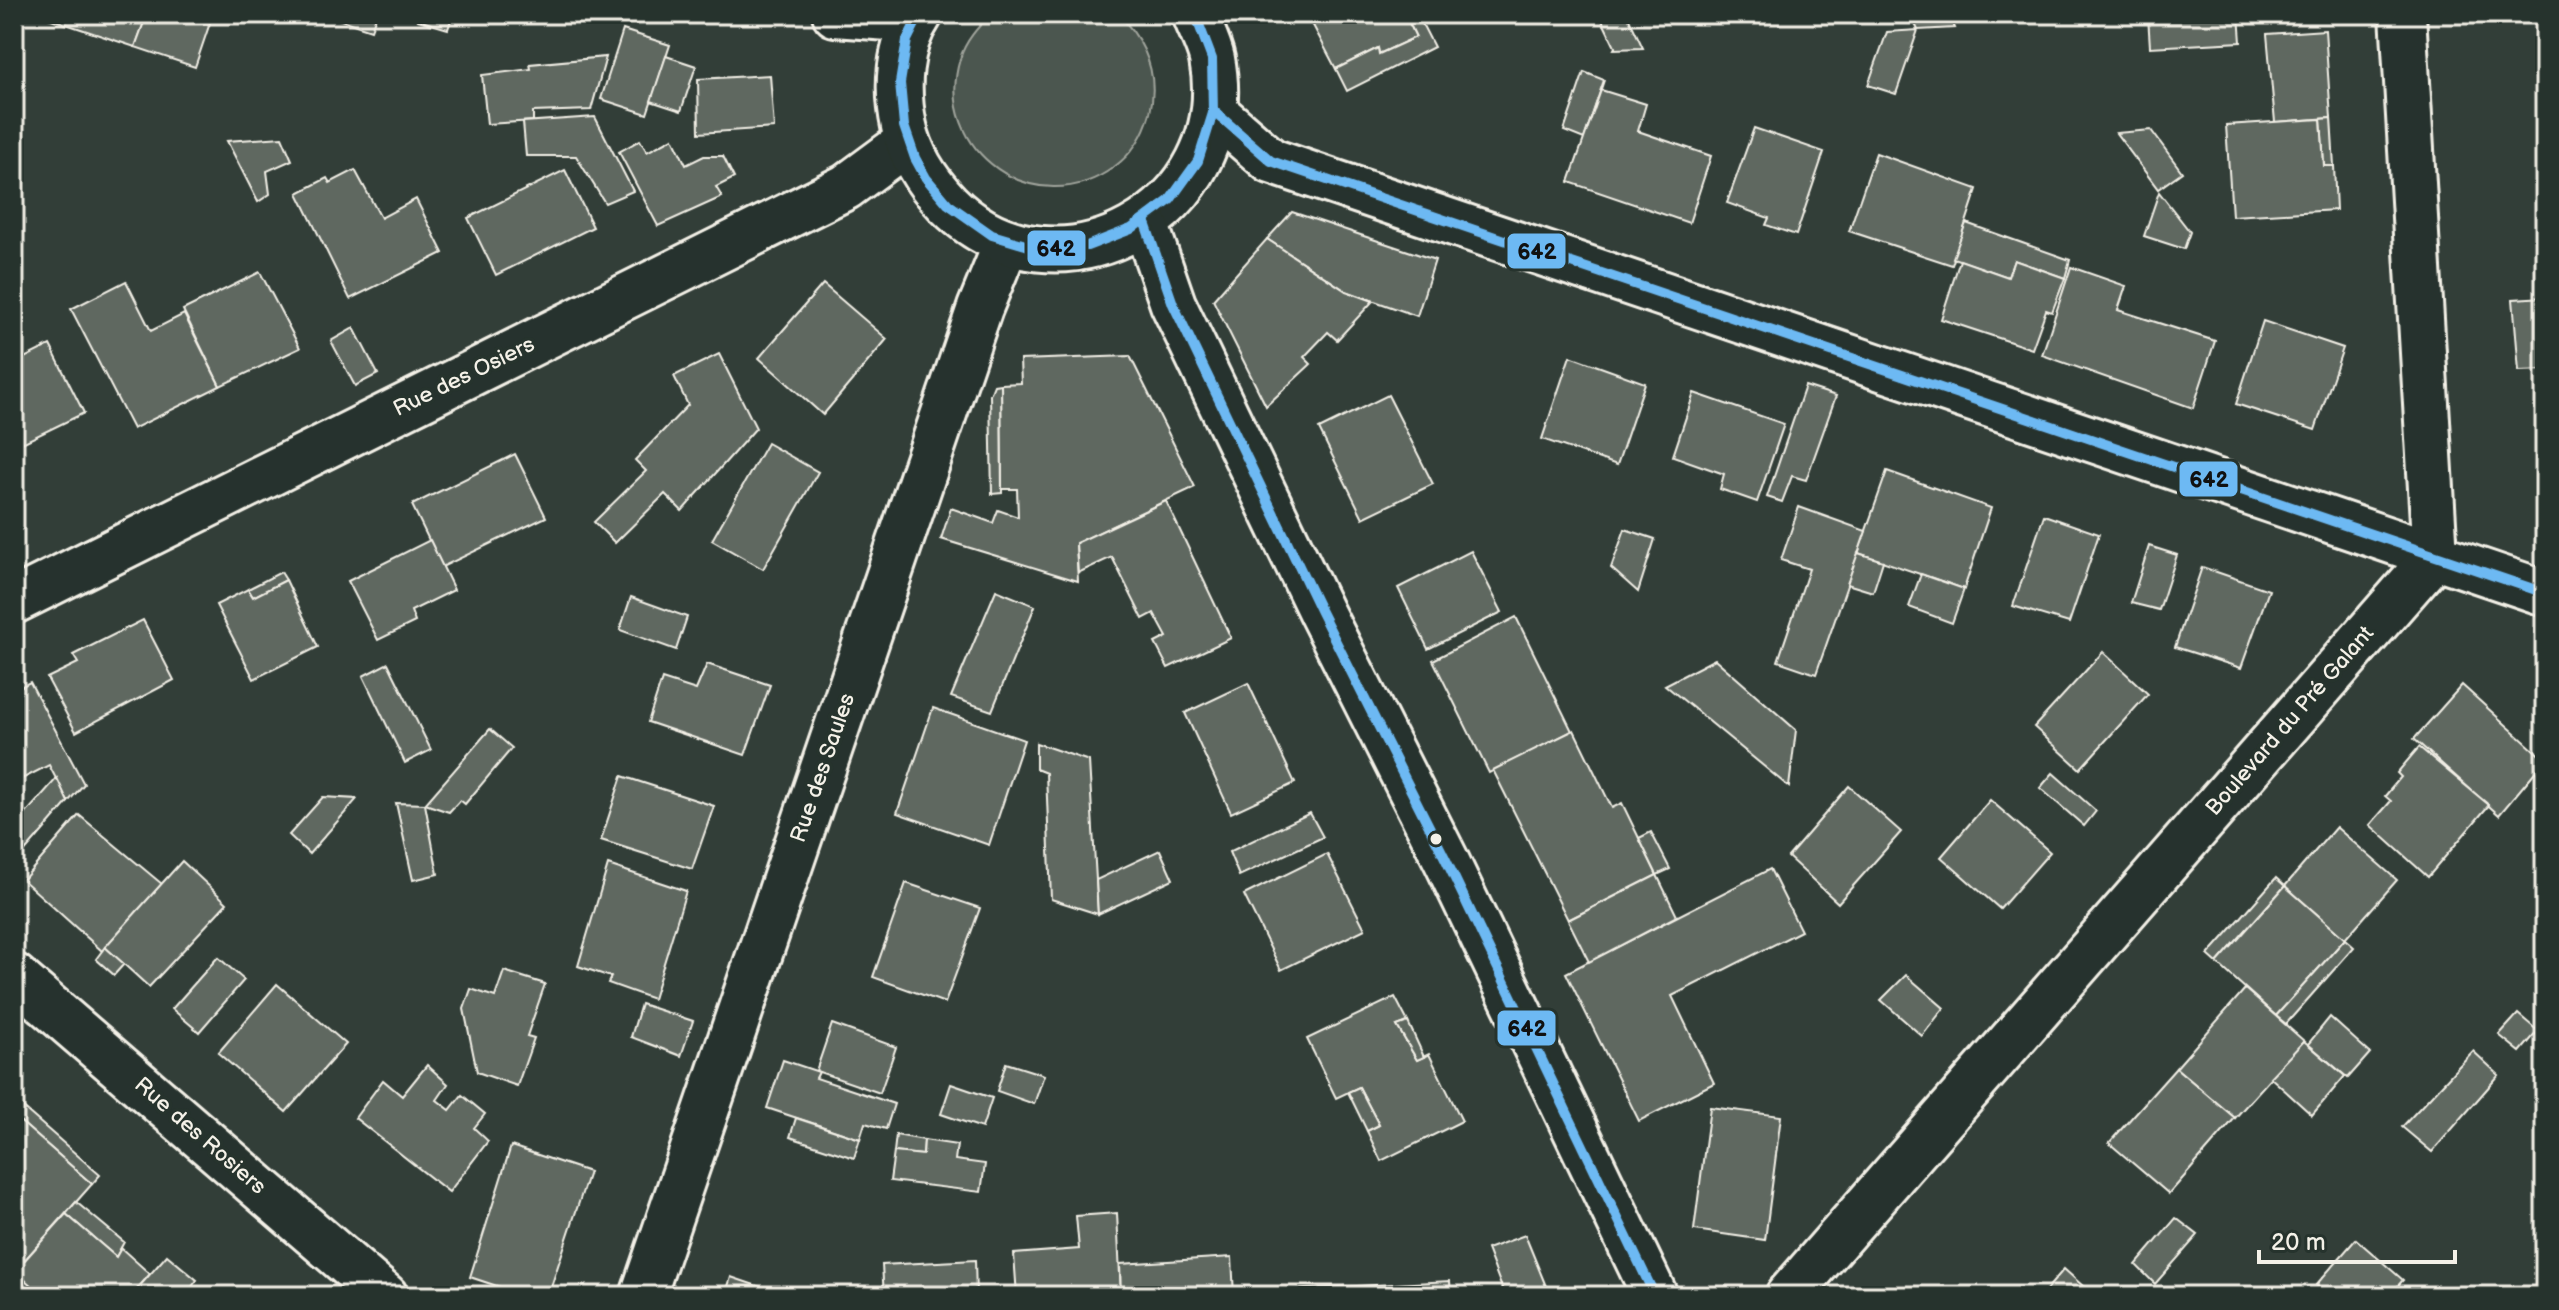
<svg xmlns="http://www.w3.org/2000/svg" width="2559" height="1310" font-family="'Balsamiq Sans',sans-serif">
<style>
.green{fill:#4c564f;stroke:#a0a49c;stroke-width:2}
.building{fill:#5f6861;stroke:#f4f1e8;stroke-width:2}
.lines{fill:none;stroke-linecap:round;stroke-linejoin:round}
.minor-casing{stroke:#f4f1e8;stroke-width:50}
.tertiary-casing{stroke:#f4f1e8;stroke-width:50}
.minor{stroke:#26332d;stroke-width:44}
.tertiary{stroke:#26332d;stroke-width:44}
.bus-1-casing{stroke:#26332d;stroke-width:16}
.bus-1{stroke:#6db9f3;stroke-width:10}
.bus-dot{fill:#f4f1e8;stroke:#26332d;stroke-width:3}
.labels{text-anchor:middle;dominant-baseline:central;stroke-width:7;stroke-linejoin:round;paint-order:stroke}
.street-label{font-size:22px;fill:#f4f1e8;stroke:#26332d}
.line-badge{stroke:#26332d;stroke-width:3}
.pale-badge-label{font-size:22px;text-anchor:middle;font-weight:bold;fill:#111}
</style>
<rect width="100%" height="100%" fill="#323e38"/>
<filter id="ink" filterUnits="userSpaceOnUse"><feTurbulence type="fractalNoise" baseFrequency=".0125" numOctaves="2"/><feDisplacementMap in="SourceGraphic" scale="16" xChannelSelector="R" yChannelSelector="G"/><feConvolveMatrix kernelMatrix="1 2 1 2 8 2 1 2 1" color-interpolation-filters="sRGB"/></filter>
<g filter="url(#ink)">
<path class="green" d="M991,14H1118C1145,41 1159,74 1150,113C1144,135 1132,154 1114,167C1037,224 932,151 960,59C965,41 978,27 991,14Z"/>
<g class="building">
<path d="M36,14H147L135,47Z"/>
<path d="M147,14H213L195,67L135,47Z"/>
<path d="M323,14H377L371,30Z"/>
<path d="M420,14H453L448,29L418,20Z"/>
<path d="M1307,14H1405L1416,37L1379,54L1378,48L1336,69Z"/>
<path d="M1405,14H1417L1434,47L1347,91L1336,69L1378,48L1379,54L1416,37Z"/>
<path d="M1599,14H1627L1643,48L1614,49L1615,47Z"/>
<path d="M1910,14H1948L1954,28L1918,30Z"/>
<path d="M2177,14H2239L2241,42L2150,47L2148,16Z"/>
<path d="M2541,14H2545V85Z"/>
<path d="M623,30L670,45L647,114L601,99Z"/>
<path d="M1918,30L1896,94L1868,85L1887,32Z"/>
<path d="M2325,30L2331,118L2275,122L2267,34Z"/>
<path d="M666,56L696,66L681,111L651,101Z"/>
<path d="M606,57L591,110L533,112V121L487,124L482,75L531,69L530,64Z"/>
<path d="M1584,72L1604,80L1584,139L1564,131Z"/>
<path d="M770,75L774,128L699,133L698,79Z"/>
<path d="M1601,90L1646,104L1638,131L1711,156L1689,223L1569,182Z"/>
<path d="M595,117L633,191L605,203L576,156H526L523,122Z"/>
<path d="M2331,118L2334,166H2324L2321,119Z"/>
<path d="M2321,119L2324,166H2334L2336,210L2232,216L2226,125Z"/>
<path d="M1754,128L1824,152L1796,235L1766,225L1769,218L1727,203Z"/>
<path d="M2151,130L2182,172L2158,189L2116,133Z"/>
<path d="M282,137L292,160L267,171L270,194L258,202L227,141Z"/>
<path d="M673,138L686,165L704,156H723L734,178L716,187L722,197L658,226L619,152L640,140L647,152Z"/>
<path d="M1876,153L1977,189L1952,265L1849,231Z"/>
<path d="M355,170L381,218L416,199L443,253L350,299L298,193L327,178L330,183Z"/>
<path d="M565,170L593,227L496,275L468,218Z"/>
<path d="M2159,192L2190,232L2184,249L2144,236Z"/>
<path d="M1292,212L1435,260L1417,316L1346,291L1267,239Z"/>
<path d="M1966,223L2070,260L2065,278L2014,260L2008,277L1953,258Z"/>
<path d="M1267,239L1346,291L1373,301L1337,340L1328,332L1304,357L1311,364L1266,406L1213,300Z"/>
<path d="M1960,260L2008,277L2014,260L2065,278L2052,312L2046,310L2032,349L1941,319Z"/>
<path d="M2071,267L2126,286L2118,310L2215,341L2193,408L2042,355Z"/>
<path d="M260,272L300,348L220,386L183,310Z"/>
<path d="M126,281L151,331L184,314L220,386L133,429L71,309Z"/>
<path d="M823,284L887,339L823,415L759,358Z"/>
<path d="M2545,297V370L2519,371L2513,299Z"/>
<path d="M2263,321L2343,348L2315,430L2236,404Z"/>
<path d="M354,328L378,374L355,386L331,341Z"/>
<path d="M50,345L84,413L14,447V363Z"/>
<path d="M719,354L756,428L682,511L665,494L615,543L594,522L646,471L635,460L688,405L674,376Z"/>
<path d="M1130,356L1195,487L1076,543L1078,581L941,539L951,508L993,523L998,510L1018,517L1017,489H1002L1001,384L1021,383L1020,360Z"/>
<path d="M1570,356L1645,383L1617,465L1542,439Z"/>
<path d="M1001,384L1002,493L992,494L990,395L994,385Z"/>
<path d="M1805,386L1836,396L1806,480L1792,476L1782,502L1767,497Z"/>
<path d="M1694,393L1784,424L1757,502L1720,489L1724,474L1673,456Z"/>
<path d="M1388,395L1433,484L1363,518L1319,429Z"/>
<path d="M767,443L818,472L763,569L712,540Z"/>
<path d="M515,454L546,517L442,567L412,505Z"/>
<path d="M1887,471L1991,508L1964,589L1858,553Z"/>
<path d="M1166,501L1231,638L1168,668L1155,643L1167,637L1154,613L1143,619L1112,557L1078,573L1076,543Z"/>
<path d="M1799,507L1866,531L1816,674L1778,661L1809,569L1781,560Z"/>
<path d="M2044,515L2099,534L2069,623L2013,606Z"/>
<path d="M1625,529L1655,539L1638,592L1611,568Z"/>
<path d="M430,540L454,590L411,611L415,622L378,640L348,581Z"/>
<path d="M2149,546L2177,555L2159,610L2131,603Z"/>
<path d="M1471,551L1502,612L1428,649L1398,588Z"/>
<path d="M1858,553L1883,561L1873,592L1847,584Z"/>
<path d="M2202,567L2269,590L2241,668L2175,647Z"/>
<path d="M281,572L286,580L253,597L248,589Z"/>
<path d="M1921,574L1964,589L1952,623L1909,607Z"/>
<path d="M286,580L318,647L254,679L216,605L248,589L253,597Z"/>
<path d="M996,590L1035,606L992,711L951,697Z"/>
<path d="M631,597L687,617L676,650L620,630Z"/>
<path d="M1516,617L1572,731L1489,773L1433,660Z"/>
<path d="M143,620L174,680L76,732L47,678L78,663L73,655Z"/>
<path d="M2103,652L2148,694L2080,769L2034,727Z"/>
<path d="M1715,659L1796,730L1789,787L1665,685Z"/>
<path d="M388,663L431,750L405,763L363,676Z"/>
<path d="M707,664L770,685L745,755L648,722L662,679L696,690Z"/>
<path d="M30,682L84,784L68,802L49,765L14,783V690Z"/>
<path d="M1248,683L1295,783L1231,813L1185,713Z"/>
<path d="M2462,685L2545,760L2499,815L2414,739Z"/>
<path d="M933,708L1024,740L989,845L897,813Z"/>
<path d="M490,729L512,748L465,804L460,800L449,812L425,804Z"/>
<path d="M1574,730L1612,808L1622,803L1657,875L1568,920L1493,770Z"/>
<path d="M1036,743L1089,761L1098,914L1051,899L1046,773L1036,769Z"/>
<path d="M2419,747L2489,805L2428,877L2370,825L2391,801L2385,796L2401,777L2397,773Z"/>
<path d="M2053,773L2096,811L2084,826L2040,788Z"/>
<path d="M622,776L714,806L692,869L601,840Z"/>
<path d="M57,778L68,802L14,864V827Z"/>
<path d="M1849,786L1901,832L1838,903L1788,857Z"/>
<path d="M323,797L357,799L309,854L289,835Z"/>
<path d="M1990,800L2050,852L2000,909L1941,857Z"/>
<path d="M396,803L425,804L438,874L413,880Z"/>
<path d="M1310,813L1323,837L1239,876L1229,852Z"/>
<path d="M79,815L162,884L102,951L23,880Z"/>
<path d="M2336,827L2397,880L2345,939L2285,886Z"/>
<path d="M1651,832L1670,869L1657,875L1639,838Z"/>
<path d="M1160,850L1173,879L1098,914L1096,880Z"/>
<path d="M1327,854L1365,929L1281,970L1244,895Z"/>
<path d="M182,861L227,903L149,987L105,947Z"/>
<path d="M608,865L686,891L653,999L608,983L611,977L578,966Z"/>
<path d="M1770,869L1801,931L1672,996L1714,1083L1639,1121L1566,973Z"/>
<path d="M1657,875L1677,916L1589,962L1568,920Z"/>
<path d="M2276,878L2285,886L2217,963L2208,955Z"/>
<path d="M906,883L980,908L945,1003L873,977Z"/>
<path d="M2285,886L2345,939L2276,1016L2217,963Z"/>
<path d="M2345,939L2354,947L2286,1024L2276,1016Z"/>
<path d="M105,947L124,964L114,975L96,959Z"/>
<path d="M218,957L244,980L199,1032L172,1009Z"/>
<path d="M504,971L545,984L527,1036L534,1038L517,1086L477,1072L464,1009L471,989L495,997Z"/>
<path d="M1906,975L1944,1008L1922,1036L1881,1000Z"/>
<path d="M277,984L346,1044L286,1112L218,1053Z"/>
<path d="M2245,989L2304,1041L2235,1118L2176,1068Z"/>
<path d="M1395,997L1408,1022L1397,1026L1417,1060L1429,1054L1462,1121L1381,1161L1367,1131L1379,1125L1359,1087L1336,1098L1307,1039Z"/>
<path d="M641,1004L693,1021L681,1056L631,1037Z"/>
<path d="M2518,1014L2538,1031L2520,1052L2499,1035Z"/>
<path d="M2330,1017L2370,1053L2348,1078L2308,1044Z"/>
<path d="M1408,1022L1424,1057L1417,1060L1397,1026Z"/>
<path d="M832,1024L896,1047L880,1093L816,1071Z"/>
<path d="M2304,1041L2345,1076L2312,1115L2270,1077Z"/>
<path d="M2473,1051L2499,1075L2432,1152L2402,1127Z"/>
<path d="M783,1060L819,1072L816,1078L894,1104L886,1129L865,1123L860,1139L767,1108Z"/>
<path d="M1006,1063L1044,1075L1034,1104L997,1091Z"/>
<path d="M427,1065L448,1084L437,1100L450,1110L462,1095L485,1114L474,1128L488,1141L449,1192L355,1118L383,1080L402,1096Z"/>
<path d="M2176,1068L2235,1118L2169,1194L2109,1143Z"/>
<path d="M951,1084L992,1098L982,1128L941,1114Z"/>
<path d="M1359,1087L1379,1125L1367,1131L1348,1092Z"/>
<path d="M20,1105L100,1175L92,1184L14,1116V1111Z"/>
<path d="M1710,1107L1781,1116L1765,1240L1694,1230Z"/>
<path d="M14,1116L92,1184L23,1262L14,1254Z"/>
<path d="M796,1118L860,1139L854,1158L790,1137Z"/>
<path d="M896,1135L924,1140L923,1155L894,1152Z"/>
<path d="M924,1140L957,1145L955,1160L985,1164L981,1192L890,1181L894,1152L923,1155Z"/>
<path d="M511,1146L589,1172L548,1296H527L470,1277Z"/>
<path d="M76,1202L124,1242L116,1257L66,1214Z"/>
<path d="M1117,1213L1121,1296H1017L1014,1254L1079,1249L1076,1216Z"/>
<path d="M66,1214L116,1257L121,1248L150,1274L131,1296H43L15,1271Z"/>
<path d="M2176,1218L2198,1235L2155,1284L2136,1265Z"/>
<path d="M1525,1235L1550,1296H1505L1487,1249Z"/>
<path d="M2356,1239L2403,1280L2389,1296H2329L2316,1285Z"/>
<path d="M167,1255L197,1280L191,1288L200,1296H131Z"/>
<path d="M1232,1257L1234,1296H1121L1120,1264Z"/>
<path d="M975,1260L976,1296H884L882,1265Z"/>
<path d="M2064,1269L2094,1296H2041Z"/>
<path d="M731,1277L787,1296H725Z"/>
<path d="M1450,1281L1451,1296H1320V1288Z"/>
<path d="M1320,1288V1296H1242V1293Z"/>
</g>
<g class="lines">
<g class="minor-casing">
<g id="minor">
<path d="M835,14L916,20"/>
<path d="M1215,112L1271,161L2545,593"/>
<path d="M14,601L846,187L907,142"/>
<path d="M14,976L385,1296"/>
<path d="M643,1296L980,308L1007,242"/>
<path d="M1788,1296L2435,556L2403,14"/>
</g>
</g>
<g class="tertiary-casing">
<g id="tertiary">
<path d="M920,14C898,46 896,89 904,126C910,156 927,182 948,204C1056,313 1241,211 1212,59C1209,44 1200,28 1195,14"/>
<path d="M1145,223L1173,304L1321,612L1446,860L1655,1296"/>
</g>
</g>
<use href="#minor" class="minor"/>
<use href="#tertiary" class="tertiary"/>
<g class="bus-1-casing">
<g id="bus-1">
<path d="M920,14L907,40L900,83L904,126L915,158L926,178L948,204L992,235L1039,249L1087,246L1131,229L1170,200L1198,161L1213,113L1212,59L1195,14"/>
<path d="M1215,112L1271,161L2545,593"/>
<path d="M1145,223L1173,304L1321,612L1446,860L1655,1296"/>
</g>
</g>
<use href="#bus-1" class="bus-1"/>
</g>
</g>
<circle class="bus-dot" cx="1436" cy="839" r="7"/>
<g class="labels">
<g class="street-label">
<text transform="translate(464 377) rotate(-26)">Rue des Osiers</text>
<text transform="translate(2290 721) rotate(-49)">Boulevard du Pré Galant</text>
<text transform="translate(823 768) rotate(-71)">Rue des Saules</text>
<text transform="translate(200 1136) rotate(41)">Rue des Rosiers</text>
</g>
</g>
<g class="line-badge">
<rect x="1026" y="229" width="61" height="38" rx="8" fill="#6db9f3"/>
<rect x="1506" y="232" width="61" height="38" rx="8" fill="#6db9f3"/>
<rect x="2178" y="460" width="61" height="38" rx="8" fill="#6db9f3"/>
<rect x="1496" y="1009" width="61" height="38" rx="8" fill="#6db9f3"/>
</g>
<g class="pale-badge-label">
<text x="1056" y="256">642</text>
<text x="1537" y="259">642</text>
<text x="2209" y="487">642</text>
<text x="1527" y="1036">642</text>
</g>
<rect width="2559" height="1310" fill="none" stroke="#26332d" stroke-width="48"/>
<rect x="24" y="24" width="2511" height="1262" fill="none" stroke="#f4f1e8" stroke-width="3" filter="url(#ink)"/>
<path d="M2259 1250v12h196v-12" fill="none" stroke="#f4f1e8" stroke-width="4"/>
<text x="2271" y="1250" font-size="24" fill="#f4f1e8" stroke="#26332d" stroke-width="6" paint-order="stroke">20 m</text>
</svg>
